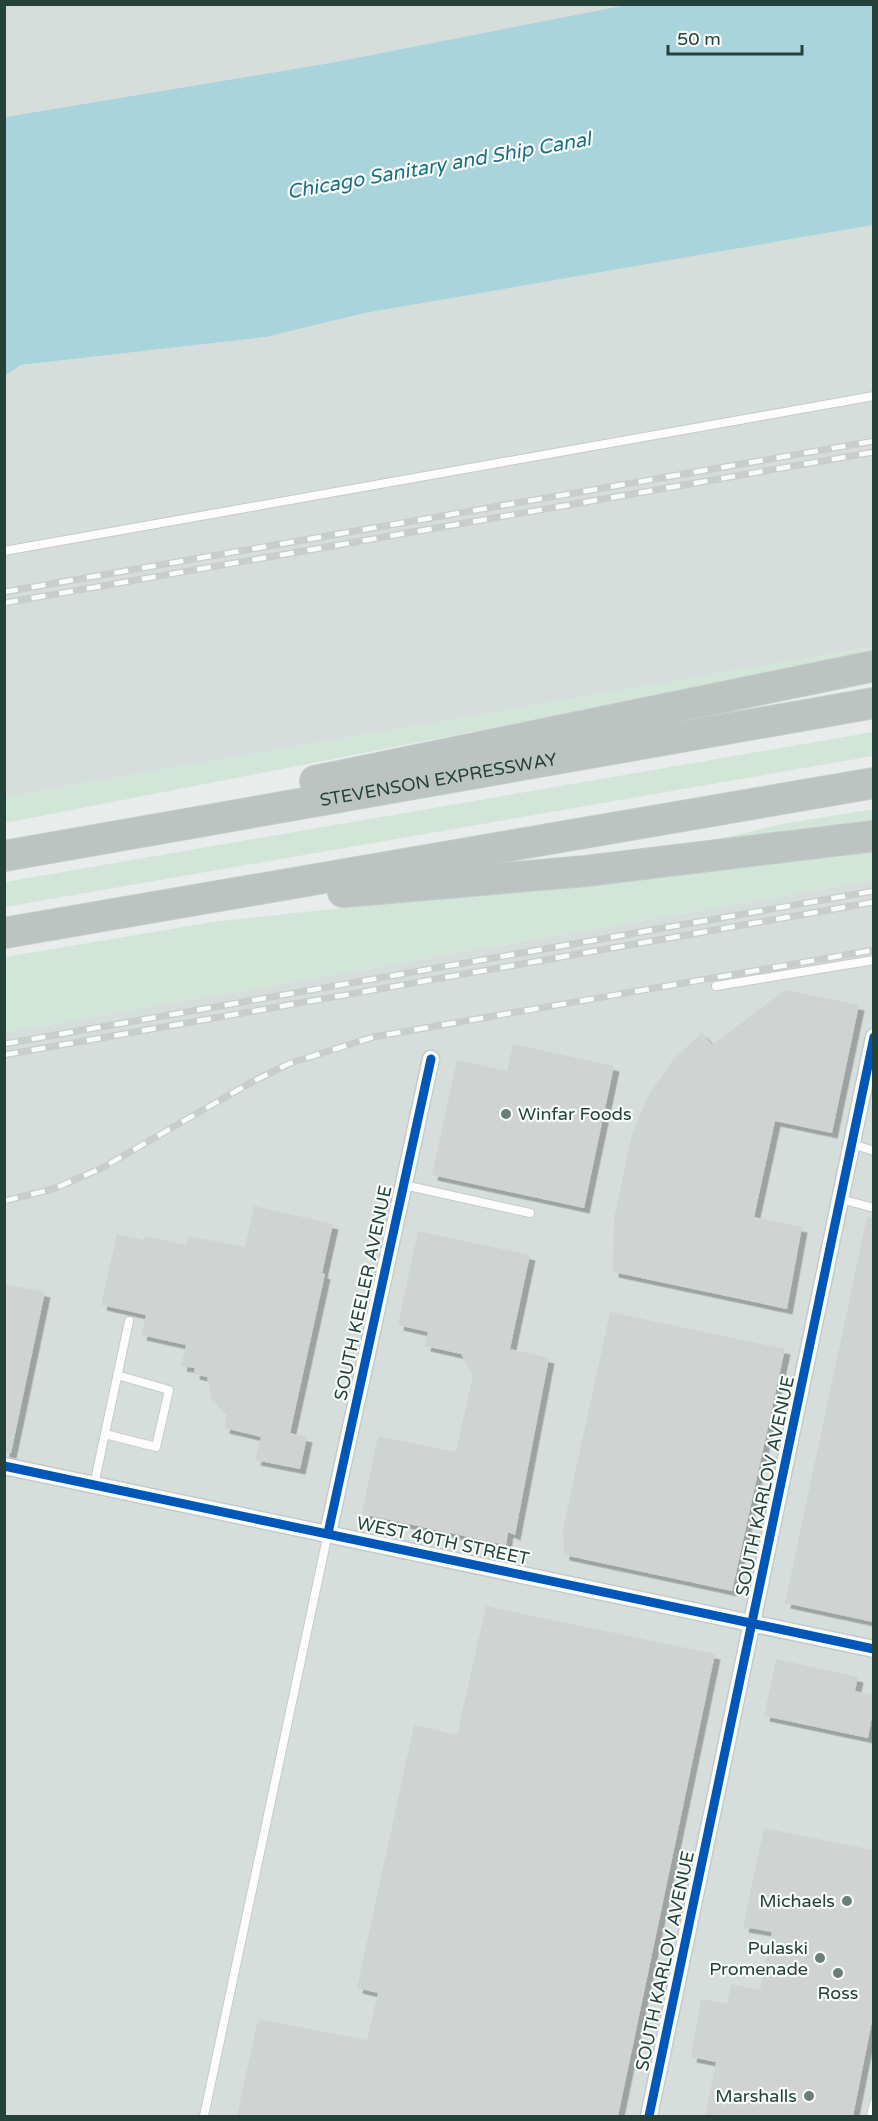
<svg xmlns="http://www.w3.org/2000/svg" width="878" height="2121" font-family="'Varela Round',sans-serif">
<style>
.built{fill:#d6dedb}
.green{fill:#d1e6d8}
.water{fill:#a9d4db}
.building{fill:#cfd4d2;filter:url(#shadow)}
.lines{fill:none;stroke-linecap:round;stroke-linejoin:round}
.service-casing{stroke:#c5cac8;stroke-width:10}
.minor-casing{stroke:#c5cac8;stroke-width:19}
.motorway-casing{stroke:#c3ccc9;stroke-width:32}
.service{stroke:#fcfcfc;stroke-width:8}
.minor{stroke:#fcfcfc;stroke-width:16}
.motorway{stroke:#bcc4c2;stroke-width:30}
.rail-casing{stroke:#c9cdcc;stroke-width:7}
.rail{stroke:#f7fbf9;stroke-width:4.5;stroke-dasharray:14;stroke-linecap:butt}
.cycleway-casing{stroke:#f7fbf9;stroke-width:13}
.cycleway{stroke:#0057b8;stroke-width:9}
.poi-dot{fill:#697e78;stroke:#f7fbf9;stroke-width:2}
.labels{text-anchor:middle;dominant-baseline:central;stroke-width:4.5;stroke-linejoin:round;paint-order:stroke}
.street-label{font-size:18px;fill:#24423a;stroke:#f7fbf9}
.poi-label{font-size:18px;fill:#24423a;stroke:#f7fbf9;text-anchor:end}
.water-label{font-size:20px;font-style:italic;fill:#1c6f80;stroke:#f7fbf9}
</style>
<defs>
<filter id="shadow"><feDropShadow dx="5.5" dy="5.5" stdDeviation="0" flood-color="#0004"/></filter>
</defs>
<rect width="100%" height="100%" fill="#e8edeb"/>
<g class="built">
<path d="M5,5H626L330,63L5,117Z"/>
<path d="M873,225V647L5,797V376L21,365L266,337L365,313Z"/>
<path d="M873,880V2116H5V1032Z"/>
</g>
<g class="green">
<path d="M873,647V658L749,678L5,823V797Z"/>
<path d="M873,732V756L5,907V882Z"/>
<path d="M873,809V823L687,847L782,824Z"/>
<path d="M873,850V880L5,1032V957L213,922Z"/>
</g>
<path class="water" d="M626,5H873V225L365,313L266,337L21,365L5,376V117L330,63Z"/>
<g class="building">
<path d="M785,990L859,1005L832,1133L775,1121L754,1217L802,1227L787,1309L613,1272L614,1218L632,1134L648,1096L672,1061L702,1032L712,1045Z"/>
<path d="M513,1044L614,1066L584,1208L432,1175L457,1060L507,1071Z"/>
<path d="M254,1206L333,1224L322,1273L325,1274L290,1433L307,1437L300,1469L255,1460L261,1437L224,1428L227,1414L212,1399L207,1377L194,1374L195,1368L181,1366L186,1345L141,1335L146,1315L101,1305L117,1234L144,1240L145,1236L186,1245L188,1236L245,1247Z"/>
<path d="M867,1217L873,1218V1622L785,1603Z"/>
<path d="M418,1231L530,1255L510,1349L549,1358L515,1535L508,1532L506,1545L362,1514L378,1436L456,1452L473,1375L461,1354L425,1346L428,1332L398,1325Z"/>
<path d="M4,1284L45,1292L11,1453L4,1452Z"/>
<path d="M610,1312L785,1349L732,1591L564,1555L563,1529Z"/>
<path d="M486,1606L715,1654L618,2116H237L258,2019L367,2040L378,1993L357,1988L414,1725L457,1735Z"/>
<path d="M776,1659L858,1677L855,1691L873,1695V1711L868,1738L764,1716Z"/>
<path d="M764,1828L873,1850V2016L853,2116H705L716,2062L691,2057L701,1999L727,2004L731,1984L760,1990L772,1932L743,1927Z"/>
</g>
<g class="lines">
<g class="service-casing">
<g id="service">
<path d="M4,551L874,396"/>
<path d="M716,986L874,960"/>
<path d="M852,1144L874,1151"/>
<path d="M404,1185L530,1213"/>
<path d="M841,1199L874,1208"/>
<path d="M105,1434L156,1447L169,1390L117,1375"/>
<path d="M94,1485L129,1321"/>
<path d="M204,2116L328,1533"/>
<path d="M871,2116L874,2103"/>
</g>
</g>
<g class="minor-casing">
<g id="minor">
<path d="M4,1466L874,1649"/>
<path d="M328,1533L431,1059"/>
<path d="M649,2116L874,1037"/>
</g>
</g>
<g class="motorway-casing">
<g id="motorway">
<path d="M315,781L874,666"/>
<path id="s1" d="M4,856L874,703"/>
<path d="M343,892L586,871L874,836"/>
<path d="M4,933L874,783"/>
</g>
</g>
<use href="#service" class="service"/>
<use href="#minor" class="minor"/>
<use href="#motorway" class="motorway"/>
<g class="rail-casing">
<g id="rail">
<path d="M4,592L874,441"/>
<path d="M4,603L874,452"/>
<path d="M4,1044L874,891"/>
<path d="M4,1055L874,902"/>
<path d="M4,1201L53,1189L102,1168L250,1083L288,1064L373,1037L874,950"/>
</g>
</g>
<use href="#rail" class="rail"/>
<g class="cycleway-casing">
<g id="cycleway">
<path d="M4,1466L874,1649"/>
<path d="M328,1533L431,1059"/>
<path d="M649,2116L874,1037"/>
</g>
</g>
<use href="#cycleway" class="cycleway"/>
</g>
<g class="poi-dot">
<circle cx="506" cy="1114" r="6"/>
<circle cx="847" cy="1901" r="6"/>
<circle cx="820" cy="1958" r="6"/>
<circle cx="838" cy="1973" r="6"/>
<circle cx="809" cy="2096" r="6"/>
</g>
<g class="labels">
<g class="street-label">
<text stroke="none"><textPath href="#s1" startOffset="441">STEVENSON EXPRESSWAY</textPath></text>
<text transform="translate(363 1293) rotate(-78)">SOUTH KEELER AVENUE</text>
<text transform="translate(765 1486) rotate(-78)">SOUTH KARLOV AVENUE</text>
<text transform="translate(443 1541) rotate(12)">WEST 40TH STREET</text>
<text transform="translate(665 1961) rotate(-78)">SOUTH KARLOV AVENUE</text>
</g>
<g class="poi-label">
<text x="518" y="1114" text-anchor="start">Winfar Foods</text>
<text x="835" y="1901">Michaels</text>
<text x="808" y="1948">Pulaski<tspan x="808" dy="21">Promenade</tspan></text>
<text x="838" y="1993" text-anchor="middle">Ross</text>
<text x="797" y="2096">Marshalls</text>
</g>
<g class="water-label">
<text transform="translate(439 166) rotate(-10)">Chicago Sanitary and Ship Canal</text>
</g>
</g>
<rect width="878" height="2121" fill="none" stroke="#24423a" stroke-width="12"/>
<path d="M668 45v9h134v-9" fill="none" stroke="#24423a" stroke-width="3"/>
<text x="677" y="45" font-size="18" fill="#24423a" stroke="#f7fbf9" stroke-width="4.5" paint-order="stroke">50 m</text>
</svg>
